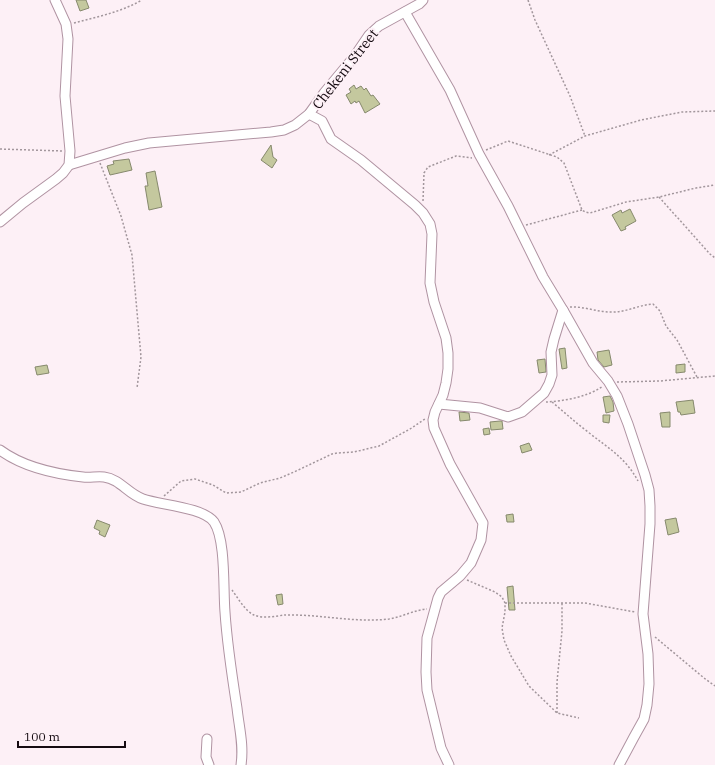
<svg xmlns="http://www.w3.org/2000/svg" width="715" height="765" font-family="'IBM Plex Serif',serif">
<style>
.building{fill:#c4c89e;stroke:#86896d}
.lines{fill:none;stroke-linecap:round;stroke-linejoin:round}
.minor-casing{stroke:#b093a2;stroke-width:11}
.path{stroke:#a2969c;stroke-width:1.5;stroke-dasharray:2 2;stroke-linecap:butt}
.minor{stroke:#fff;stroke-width:9}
.labels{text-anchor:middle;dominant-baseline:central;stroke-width:4;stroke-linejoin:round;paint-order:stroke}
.street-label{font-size:14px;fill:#150b11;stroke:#fdf0f6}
</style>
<rect width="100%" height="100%" fill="#fdf0f6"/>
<g class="building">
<path d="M76,0H86L89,8L80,11Z"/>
<path d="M354,85L356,89L361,86L364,90L366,88L371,96L373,95L380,104L365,113L359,101L356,103L355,101L351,104L346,95L351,92L349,89Z"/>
<path d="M271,145L273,157L277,160L272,168L261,160Z"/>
<path d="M129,159L132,170L110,175L107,166L114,164L113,161Z"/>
<path d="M155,171L162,207L149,210L145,186H148L146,173Z"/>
<path d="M630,209L636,221L625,227L626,229L621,231L612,215L621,210L622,213Z"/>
<path d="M565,348L567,368L562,369L559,349Z"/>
<path d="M609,350L612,365L604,367L598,360L597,352Z"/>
<path d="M545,359L546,372L539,373L537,360Z"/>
<path d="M685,364V372L676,373V365Z"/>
<path d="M47,365L49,373L37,375L35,367Z"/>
<path d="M610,396L613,402L614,411L606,413L603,397Z"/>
<path d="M693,400L695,413L681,415L680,412H678L676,402Z"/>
<path d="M459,412L469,413L470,420L460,421Z"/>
<path d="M670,412V427H662L660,413Z"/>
<path d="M603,415H610L609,423L603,422Z"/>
<path d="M500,421H502L503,429L491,430L490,422Z"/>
<path d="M489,428L490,434L484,435L483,429Z"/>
<path d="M529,443L532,450L522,453L520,446Z"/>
<path d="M513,514L514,522H507L506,515Z"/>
<path d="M676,518L679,532L668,535L665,520Z"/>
<path d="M97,520L110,525L105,537L99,534L100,531L94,528Z"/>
<path d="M513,586L515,610H509L507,587Z"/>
<path d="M282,594L283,604L278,605L276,595Z"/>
</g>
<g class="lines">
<g class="minor-casing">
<g id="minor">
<path d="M405,12L450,90L479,154L508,206L543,277L563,310L593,363L608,381L617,396L628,424L645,475L649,490L650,506V524L643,614L648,654L649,684L647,705L644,719L634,737L619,765"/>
<path d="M309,114L322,121L331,139L361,160L415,205L423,213L430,224L432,234L430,283L434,302L446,338L448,353V369L446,383L443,395L435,412L433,420L434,428L450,464L483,523L481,540L471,563L460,576L441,592L438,598L427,638L426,672L427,690L441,748L449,765"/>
<path d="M69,165L125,148L149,143L271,132L284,130L295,125L309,114L324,93L354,57L369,35L379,26L419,4L423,0"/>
<path d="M0,222L23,203L56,179L63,173L69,165L70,151L65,96L68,39L66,24L55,0"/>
<path d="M439,404L480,408L508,417L522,412L544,393L549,384L552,375L551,352L554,339L563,310"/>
<path d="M0,450C23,467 55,474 83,477C90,478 97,476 104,477C120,479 128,494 143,499C160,505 203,507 214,522C226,540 223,589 225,612C227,644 232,676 237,708C239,727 244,745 241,765"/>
<path d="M207,739L206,757L209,765"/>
</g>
</g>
<g class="path">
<path d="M528,0L535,20L570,96L585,136"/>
<path d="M74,23C97,17 121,12 142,0"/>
<path d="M0,149L62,151"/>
<path d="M486,150L508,141L557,157L564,163L582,210L585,212L590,213L626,202L659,197L696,188L715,185"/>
<path d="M549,155L585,136L641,120L682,112L715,111"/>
<path d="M100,163L121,216L132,255L141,357L137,388"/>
<path d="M659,197L710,254L715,258"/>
<path d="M423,201L424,173L428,167L456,156L472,158"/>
<path d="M526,225L582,210"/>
<path d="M570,307C583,306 597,312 610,312C625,313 638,305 653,304L660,311L666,326L677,340L697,377"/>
<path d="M617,382L660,381L715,376"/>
<path d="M546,402C564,401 588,397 603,386"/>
<path d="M552,402C564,412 575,422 588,432C608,448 625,457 638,481"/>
<path d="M164,496L181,481L195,479L213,485L226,493L241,492L260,483L280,478L294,472L332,454L337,453L354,452L379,446L410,429L425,419"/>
<path d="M467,580L495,592L502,597L505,603V612L502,628L504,640L511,656L529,686L557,713L579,718"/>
<path d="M232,590C238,598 245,611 254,615C263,619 276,616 285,615C319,614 354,623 389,619C402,617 414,610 427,609"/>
<path d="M505,603H585L635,612"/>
<path d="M655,637L704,678L715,686"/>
<path d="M557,713V682L562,631V603"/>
</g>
<use href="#minor" class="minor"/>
</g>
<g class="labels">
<g class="street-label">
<text transform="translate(345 69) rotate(-52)">Chekeni Street</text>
</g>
</g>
<path d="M18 741v6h107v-6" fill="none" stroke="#150b11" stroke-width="2"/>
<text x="24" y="741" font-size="12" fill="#150b11" stroke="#fdf0f6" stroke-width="3" paint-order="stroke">100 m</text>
</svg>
